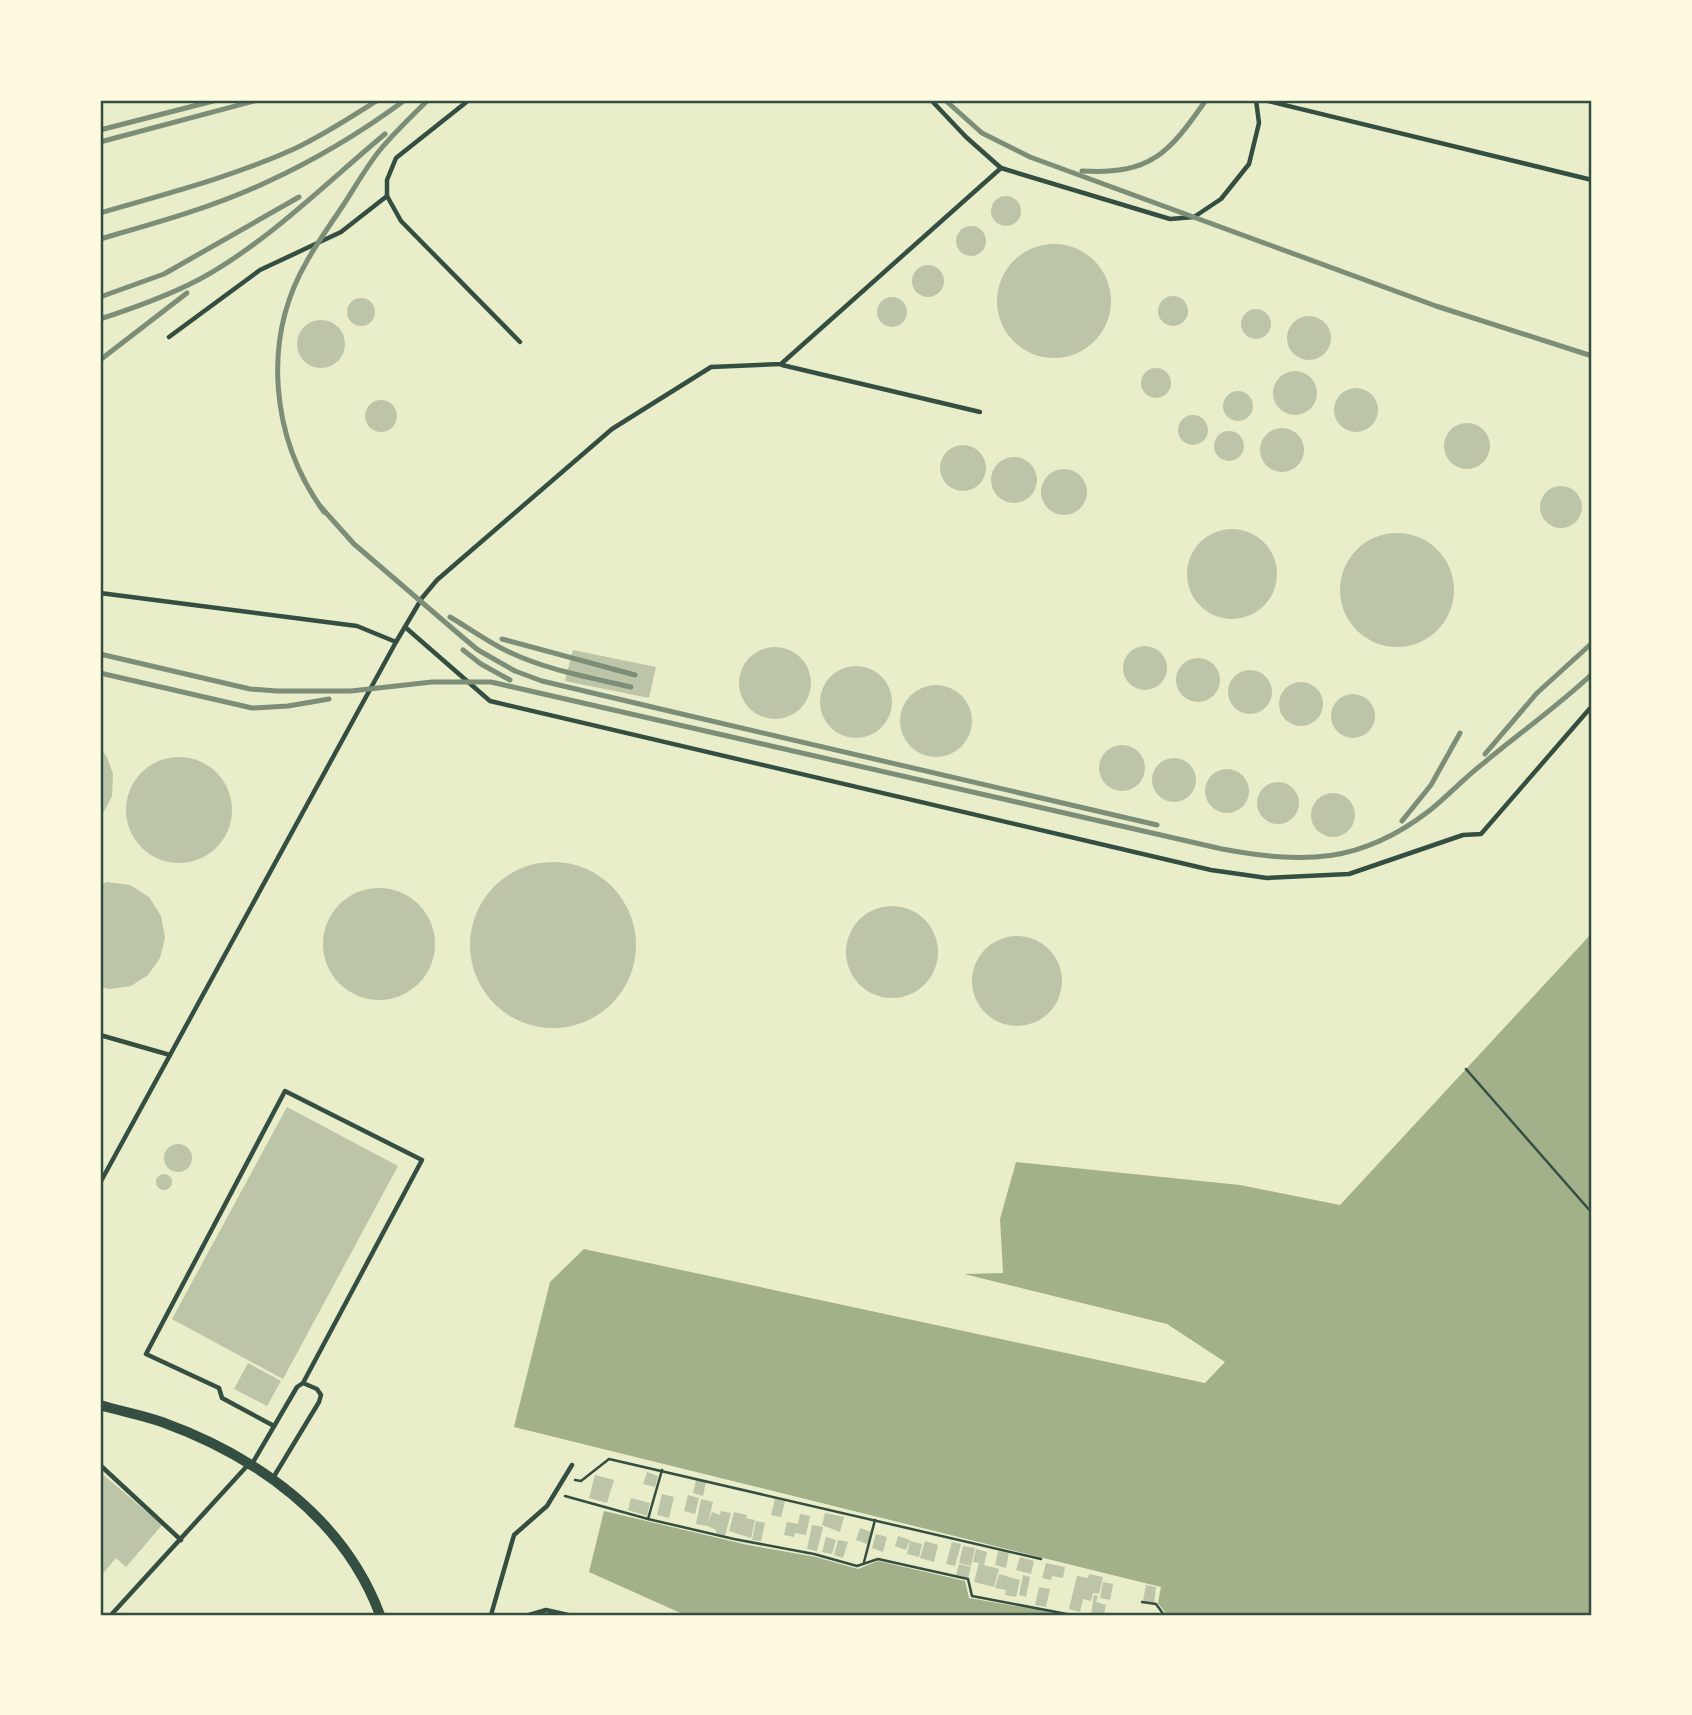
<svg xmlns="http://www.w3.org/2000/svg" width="1692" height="1715" font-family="'DejaVu Sans',sans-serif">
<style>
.water{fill:#a3b18a}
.building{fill:#bcc5a7}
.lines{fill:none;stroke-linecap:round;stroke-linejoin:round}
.path{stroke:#344e41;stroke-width:2.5}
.service{stroke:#344e41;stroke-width:4.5}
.tertiary{stroke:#344e41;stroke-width:10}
.rail{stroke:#7c8e77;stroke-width:5}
.neatline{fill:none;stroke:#344e41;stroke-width:2.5}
</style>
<rect width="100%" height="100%" fill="#e9edc9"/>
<g class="water">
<path d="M1592,933V1615H1167L1158,1603L1161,1587L514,1427L550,1282L584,1249L1205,1383L1225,1362L1167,1324L964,1274L1003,1273L1000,1219L1016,1162L1240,1185L1340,1205Z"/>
<path d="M604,1511L748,1545L816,1557L858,1569L878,1561L965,1581L969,1598L1068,1615H685L589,1572Z"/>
</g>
<g class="building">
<circle cx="1006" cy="211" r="15"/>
<circle cx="971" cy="241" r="15"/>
<circle cx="1054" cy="301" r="57"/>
<circle cx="928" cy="281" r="16"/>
<circle cx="1173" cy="311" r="15"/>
<circle cx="892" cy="312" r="15"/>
<circle cx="361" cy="312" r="14"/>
<circle cx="1256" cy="324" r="15"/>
<circle cx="1309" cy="338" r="22"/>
<circle cx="321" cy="344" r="24"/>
<circle cx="1156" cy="383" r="15"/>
<circle cx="1295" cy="393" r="22"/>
<circle cx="1356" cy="410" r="22"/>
<circle cx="1238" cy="406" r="15"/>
<circle cx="381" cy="416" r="16"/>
<circle cx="1193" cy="430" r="15"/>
<circle cx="1467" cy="446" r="23"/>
<circle cx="1282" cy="450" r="22"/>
<circle cx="1229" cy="446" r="15"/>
<circle cx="963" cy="468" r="23"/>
<circle cx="1014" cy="480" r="23"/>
<circle cx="1064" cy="492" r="23"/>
<circle cx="1561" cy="507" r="21"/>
<circle cx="1232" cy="574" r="45"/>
<circle cx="1397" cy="590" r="57"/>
<circle cx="1145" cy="668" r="22"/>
<circle cx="775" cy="683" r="36"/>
<path d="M573,650L656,667L649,698L565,681Z"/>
<circle cx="1198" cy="680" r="22"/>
<circle cx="856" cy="702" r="36"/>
<circle cx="1250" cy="692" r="22"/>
<circle cx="1301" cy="704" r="22"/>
<circle cx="936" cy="721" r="36"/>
<circle cx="1353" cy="716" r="22"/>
<circle cx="1122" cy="768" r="23"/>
<path d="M100,748L107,757L113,774L112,796L100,819Z"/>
<circle cx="179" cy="810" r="53"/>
<circle cx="1174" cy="780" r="22"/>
<circle cx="1227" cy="791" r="22"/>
<circle cx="1278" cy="803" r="21"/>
<circle cx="1333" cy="815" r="22"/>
<circle cx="553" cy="945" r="83"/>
<path d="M107,882L130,885L149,897L161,916L165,938L160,958L148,975L131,986L110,989L100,987V885Z"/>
<circle cx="379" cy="944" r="56"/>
<circle cx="892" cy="952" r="46"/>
<circle cx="1017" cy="981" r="45"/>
<path d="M287,1107L398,1166L283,1379L172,1319Z"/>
<circle cx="178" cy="1158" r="14"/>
<circle cx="164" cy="1182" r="8"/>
<path d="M248,1363L281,1381L267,1406L234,1389Z"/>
<path d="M100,1472L162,1525L126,1567L116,1558L100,1577Z"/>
<path d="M647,1472L658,1476L655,1487L643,1484Z"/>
<path d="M595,1475L614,1480L607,1503L589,1498Z"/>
<path d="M696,1480L706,1482L703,1496L693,1493Z"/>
<path d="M662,1494L674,1497L669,1518L657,1515Z"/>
<path d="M688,1495L699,1498L695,1514L684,1511Z"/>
<path d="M631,1498L650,1503L647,1516L628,1510Z"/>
<path d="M701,1499L713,1502L708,1523L712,1512L720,1515L721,1511L731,1513L725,1536L716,1533V1530L708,1526L696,1524Z"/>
<path d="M775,1499L785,1501L781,1517L771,1515Z"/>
<path d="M734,1512L747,1515L746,1518L755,1520L751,1538L729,1531Z"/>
<path d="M825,1513L844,1517L840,1532L822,1525Z"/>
<path d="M800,1514L810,1516L806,1535L795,1533L794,1537L784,1535L787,1522L798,1524Z"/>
<path d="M756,1521L765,1523L761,1541L752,1540Z"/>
<path d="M812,1525L823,1527L817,1551L807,1549Z"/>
<path d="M860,1528L872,1532L867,1544L856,1540Z"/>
<path d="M876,1534L887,1537L883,1552L872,1548Z"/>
<path d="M898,1536L910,1540L906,1550L895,1546Z"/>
<path d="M826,1537L836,1540L832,1554L822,1552Z"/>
<path d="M838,1540L848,1542L843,1558L834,1555Z"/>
<path d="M910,1541L922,1544L919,1557L907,1554Z"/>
<path d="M925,1541L938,1545L934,1562L920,1558Z"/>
<path d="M952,1542L961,1544L955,1566L946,1564Z"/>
<path d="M963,1546L975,1548L971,1566L959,1563Z"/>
<path d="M976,1549L987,1552L984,1565L999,1569L994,1587L974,1582L979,1563L973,1562Z"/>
<path d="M998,1551L1009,1553L1006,1568L995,1565Z"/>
<path d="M1020,1557L1034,1561L1031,1574L1016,1570Z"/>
<path d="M1046,1563L1065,1567L1063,1578L1052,1576L1051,1580L1042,1578Z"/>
<path d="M959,1564L971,1567L968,1578L956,1575Z"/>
<path d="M999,1574L1020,1580L1016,1597L1005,1595L1006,1590L995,1588Z"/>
<path d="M1089,1574L1103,1577L1099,1594L1093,1593L1091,1601L1083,1599L1080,1612L1069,1609L1077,1576L1088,1578Z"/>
<path d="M1023,1575L1030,1577L1026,1597L1019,1595Z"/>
<path d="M1103,1582L1113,1584L1110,1600L1100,1598Z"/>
<path d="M1146,1585L1156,1587L1154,1603L1143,1601Z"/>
<path d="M1039,1587L1050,1589L1046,1607L1035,1605Z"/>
<path d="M1094,1595L1098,1596L1096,1602L1106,1605L1104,1614L1101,1613L1100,1615H1091Z"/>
</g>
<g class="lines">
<g class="path">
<path d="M1466,1069L1592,1213"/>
<path d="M575,1480L581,1481L609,1459L1041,1559"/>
<path d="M565,1496L648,1519L734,1539L814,1554L857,1566L878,1559L968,1579L972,1596L1072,1615"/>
<path d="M648,1519L662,1470"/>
<path d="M864,1562L875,1520"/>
<path d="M1142,1602L1156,1604L1164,1615"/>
</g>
<g class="service">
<path d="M469,100L396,158L387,180V196L401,221L520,342"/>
<path d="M931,100L966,137L1001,168L1170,219L1194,217L1221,199L1249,164L1259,123L1256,100"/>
<path d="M1264,100L1592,180"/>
<path d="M169,337L260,270L341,232L387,196"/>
<path d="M782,365L980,412"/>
<path d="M100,593L357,626L396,642"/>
<path d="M405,627L490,701L1211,870L1267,878L1349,874L1463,835L1481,834L1592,706"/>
<path d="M100,1035L170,1055"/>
<path d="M100,1183L396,642L422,598L437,580L612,429L711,367L781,364L1001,168"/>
<path d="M274,1426L222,1398L219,1388L146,1354L285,1091L422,1160L303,1383"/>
<path d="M252,1464L297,1387L303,1383L317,1389L321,1395L319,1402L273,1478"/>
<path d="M100,1465L181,1540"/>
<path d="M111,1615L247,1466"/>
<path d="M491,1615L514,1535L547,1506L572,1465"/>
<path d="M529,1615L546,1610L568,1615"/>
</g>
<path class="tertiary" d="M100,1405C120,1411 142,1415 162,1422C256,1456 344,1518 380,1615"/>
<g class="rail">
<path d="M945,100L982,133L1030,157L1436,306L1592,356"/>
<path d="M100,130L217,100"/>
<path d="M100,142L258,100"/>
<path d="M1082,171C1151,175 1169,153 1206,100"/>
<path d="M100,213C165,194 232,177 294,149C324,135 351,117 378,100"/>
<path d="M100,239C156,223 214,207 267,182C315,160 363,131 405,100"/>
<path d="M100,297L164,274L299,197"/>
<path d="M100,319C134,308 168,296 200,279C268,242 326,183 385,134"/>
<path d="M100,360L187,293"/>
<path d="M320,506L354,544L460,635L478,650L515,671L542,681L669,711L1157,825"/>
<path d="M324,512C271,439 261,340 307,261C317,243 330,225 342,207C354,189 366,167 380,150C395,132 412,116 428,100"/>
<path d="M450,617C467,627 484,639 501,648C541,669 587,677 631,687"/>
<path d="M502,639L635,675"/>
<path d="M463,650L481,664L510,680"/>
<path d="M100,654L250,689L277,691H351L432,682H491L1222,849C1304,864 1360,864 1429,811C1448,796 1465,777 1485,762C1521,732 1558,706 1592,674"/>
<path d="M100,673L252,708L288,706L329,699"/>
<path d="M1485,754L1537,693L1592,643"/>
<path d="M1402,821L1431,785L1460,733"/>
</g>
</g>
<rect width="1692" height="1715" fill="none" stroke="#fefae0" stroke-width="203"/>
<rect x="102" y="102" width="1488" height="1512" class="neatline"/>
</svg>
